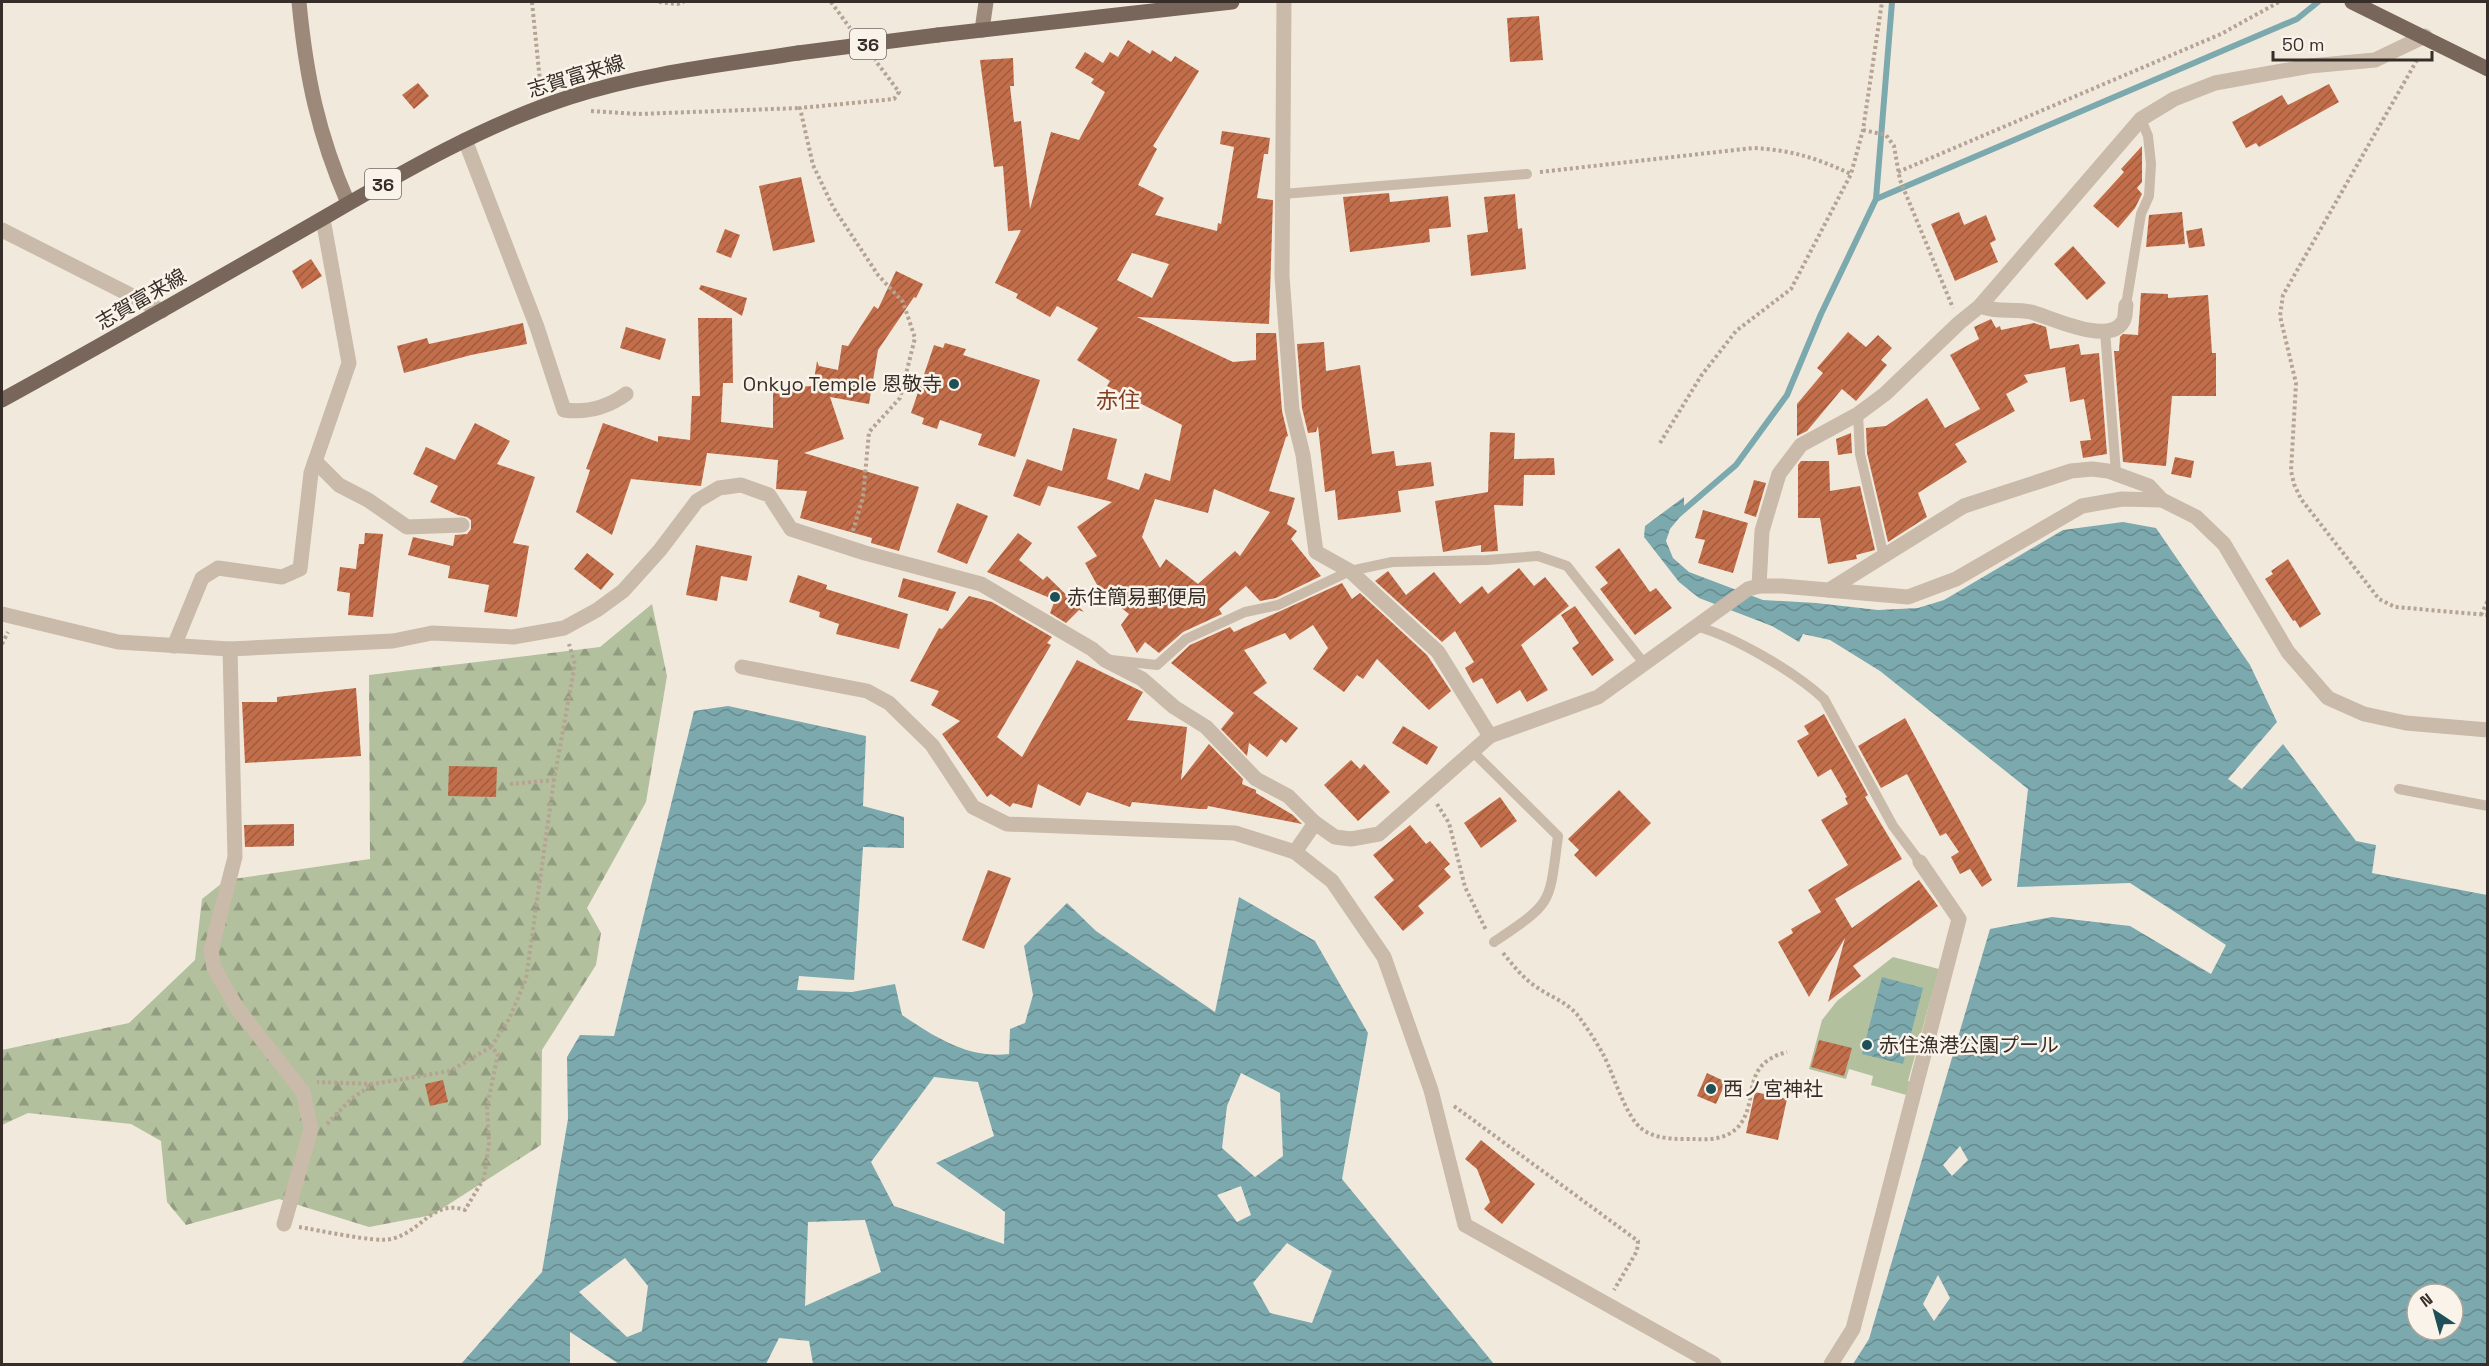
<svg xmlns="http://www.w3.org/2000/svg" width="2489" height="1366" font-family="'Space Grotesk','Noto Sans JP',sans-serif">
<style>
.grass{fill:#b2c09d}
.forest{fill:url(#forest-firs)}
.water{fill:url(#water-waves);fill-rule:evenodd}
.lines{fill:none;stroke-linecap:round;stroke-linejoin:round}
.stream{stroke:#7ca9ae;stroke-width:6}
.building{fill:url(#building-hatch);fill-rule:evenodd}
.path{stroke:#b5a493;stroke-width:4;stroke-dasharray:3 3;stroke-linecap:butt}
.lane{stroke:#c9baa9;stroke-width:10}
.street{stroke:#c9baa9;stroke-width:15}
.secondary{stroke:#9d897a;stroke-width:15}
.primary{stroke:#78665a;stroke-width:15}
.primary-bridge{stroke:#78665a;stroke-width:15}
.poi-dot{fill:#1f5057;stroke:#f9f3e9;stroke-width:2}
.labels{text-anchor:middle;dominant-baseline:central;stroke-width:5;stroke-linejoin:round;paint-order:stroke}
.shield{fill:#f9f3e9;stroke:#716963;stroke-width:1.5}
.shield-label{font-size:18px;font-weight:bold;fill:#372e29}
.street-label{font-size:20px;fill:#372e29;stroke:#f9f3e9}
.poi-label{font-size:20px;fill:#372e29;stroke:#f9f3e9;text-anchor:start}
.quarter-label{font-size:22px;fill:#844024;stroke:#f9f3e9}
</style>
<defs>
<pattern id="forest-firs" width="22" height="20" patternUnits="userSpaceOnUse" patternTransform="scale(1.5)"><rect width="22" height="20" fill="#b2c09d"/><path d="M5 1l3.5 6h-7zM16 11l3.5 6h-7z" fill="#929c80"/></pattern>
<pattern id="water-waves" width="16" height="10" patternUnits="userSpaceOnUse" patternTransform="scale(1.5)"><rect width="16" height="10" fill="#7ca9ae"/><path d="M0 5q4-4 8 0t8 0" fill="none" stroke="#668a8e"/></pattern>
<pattern id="building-hatch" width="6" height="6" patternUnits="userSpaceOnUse" patternTransform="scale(1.5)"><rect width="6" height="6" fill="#c36e4a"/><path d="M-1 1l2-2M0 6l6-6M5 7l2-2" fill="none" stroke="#9f5b3e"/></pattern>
</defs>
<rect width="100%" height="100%" fill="#f2e9dd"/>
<path class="grass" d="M1893,957L1939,969L1908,1081L1913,1083L1910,1096L1871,1085L1873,1076L1849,1069L1846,1079L1809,1069L1822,1020L1837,1001Z"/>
<path class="forest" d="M652,604L667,676L646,802L587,908L601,933L596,965L542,1050L541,1145L432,1215L369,1227L279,1199L186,1225L167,1202L161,1141L131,1124L28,1113L2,1125V1050L129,1023L195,960L202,899L226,880L370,859L369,675L600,647Z"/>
<g class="water">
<path d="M1684,497V512L1670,529L1666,541L1673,558L1689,572L1763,600L1816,603L1878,610L1918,608L1944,600L2063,530L2123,522L2156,528L2250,665L2277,722L2228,779L2242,789L2283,744L2356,841L2376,845L2372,873L2487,895V1364H1853L1869,1339L1990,929L2052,917L2130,926L2211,974L2226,945L2130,883L2017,887L2028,789L1880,671L1830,640L1803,634L1799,642L1772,626L1699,598L1679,582L1644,537L1645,526ZM1960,1146L1968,1160L1952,1176L1943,1165ZM1938,1275L1950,1298L1934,1321L1923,1304ZM2417,1294H2453V1330H2417Z"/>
<path d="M728,706L866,736L863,806L904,817V848L863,847L854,980L799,976L797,990L852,992L895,984L902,1015C935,1037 968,1059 1009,1054L1010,1029L1025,1023L1033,995L1024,946L1067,903L1096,931L1215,1012L1239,897L1315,941L1368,1033L1342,1179L1494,1364H813L809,1341L779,1338L766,1364H619L570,1332V1364H461L542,1272L568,1119L567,1057L580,1035L614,1036L694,711ZM1241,1073L1280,1093L1283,1156L1255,1177L1222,1148L1227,1106ZM934,1077L978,1082L994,1136L936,1163L1005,1212L1004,1244L894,1206L871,1162ZM1241,1186L1251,1215L1237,1222L1217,1195ZM865,1220L881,1272L805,1306L808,1222ZM1287,1243L1332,1271L1312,1323L1270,1313L1253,1283ZM625,1258L648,1286L642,1331L627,1337L579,1292Z"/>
<path d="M1882,977L1923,988L1903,1064L1862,1054Z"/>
</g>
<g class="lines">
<g class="stream">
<path d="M1876,199L2297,19L2318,2"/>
<path d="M1679,514L1736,465L1787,395L1821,314L1876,199L1892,2"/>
</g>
</g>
<g class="building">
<path d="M1539,16L1543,60L1510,62L1507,18Z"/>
<path d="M1128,40L1150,54L1152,50L1171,62L1175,56L1199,71L1153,146L1157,149L1138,185L1164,198L1155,215L1217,231L1218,223L1221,224L1234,147L1220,144L1222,131L1270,138L1268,154H1264L1257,198L1273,200L1269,324L1137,317L1233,362L1256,360V333H1276L1282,411L1288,436L1286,437L1269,491L1295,498L1287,524L1297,531L1291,539L1321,576L1276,598L1260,601L1246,586L1219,609L1222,614L1183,632L1159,653L1145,642L1137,653L1121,625L1129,614L1101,592L1085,563L1097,556L1077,527L1112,502L1048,486L1040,506L1013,496L1027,459L1062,471L1073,428L1117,439L1107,479L1139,490L1145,473L1170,481L1182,425L1107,386L1110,381L1077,360L1098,328L1057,306L1050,317L1016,298L1018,294L995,283L1021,230L1008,231L1003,166L994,167L980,60L1013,58L1014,86H1010L1014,122L1021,121L1030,209L1051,132L1079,140L1105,92L1091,83L1094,79L1075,68L1085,52L1103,63L1110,52L1118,57ZM1132,253L1169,264L1152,298L1117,280ZM1214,489L1270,512L1240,556L1235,551L1198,584L1166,559L1160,568L1142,537L1155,499L1208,513Z"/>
<path d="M418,83L429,96L414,109L402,95Z"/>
<path d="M2329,84L2339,102L2259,147L2256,143L2246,148L2232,122L2282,95L2288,105Z"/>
<path d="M2142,146V182L2137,188L2142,194L2135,208L2118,228L2093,206L2124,172L2121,169Z"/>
<path d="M801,177L815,242L773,251L759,186Z"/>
<path d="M1389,193L1390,202L1448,196L1451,227L1429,229L1430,242L1350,252L1343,197Z"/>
<path d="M1515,194L1518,229L1522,228L1526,269L1471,276L1467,235L1488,232L1484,197Z"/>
<path d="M1959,212L1964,225L1986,215L1996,240L1990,243L1998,262L1955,281L1931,224Z"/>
<path d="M2182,212L2185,244L2146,247L2149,215Z"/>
<path d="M2202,228L2205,246L2189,248L2186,231Z"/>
<path d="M725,229L740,235L731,258L716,252Z"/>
<path d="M2073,246L2106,283L2087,300L2054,264Z"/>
<path d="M311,259L322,276L302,289L292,271Z"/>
<path d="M896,271L923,284L916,298L914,297L878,350L869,404L830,397L844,439L804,453L919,487L899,551L871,543L872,538L800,518L807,491L776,489L778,460L707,453L701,486L631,479L612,535L576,512L590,470L586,469L603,423L658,442V436L690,440L692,396H700L698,318H732L733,383H723L721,422L773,428V388L813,386L817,361L819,366L838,370L842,345L848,346L874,306L878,309Z"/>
<path d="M701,285L747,298L742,316L699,289Z"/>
<path d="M2141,293L2168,294V298L2208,295L2212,353H2216V396H2172L2166,466L2123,462L2114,351H2119L2120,337L2123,334L2138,335Z"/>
<path d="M1991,319L1996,328L2000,326L2001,330L2034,323L2046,327L2050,349L2079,344L2081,355L2099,353L2107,454L2083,458L2080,441L2091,440L2084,399L2070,402L2065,367L2024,375L2028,382L2006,394L2015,411L1955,444L1967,462L1918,493L1927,517L1888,542L1867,453L1866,428L1886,426L1927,398L1945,428L1980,409L1950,355L1979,339L1974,327Z"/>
<path d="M523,323L527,344L471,355L404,373L397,346L427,338L429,344Z"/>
<path d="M626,327L666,339L660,360L620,348Z"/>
<path d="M1848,332L1866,347L1878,335L1892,348L1881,360L1887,365L1856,401L1842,389L1807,431L1797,436V404L1823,373L1817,368Z"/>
<path d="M1324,342L1326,371L1360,365L1372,454L1394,451L1396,466L1431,462L1434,486L1398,491L1401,512L1338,520L1335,490L1325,492L1318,426L1316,432L1308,433L1302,408L1297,344Z"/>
<path d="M945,343L966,349L963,355L1040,380L1015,457L978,445L982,434L940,420L937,429L922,424L924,418L911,413L934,345L943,348Z"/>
<path d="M475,423L510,441L497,464L535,477L513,543L529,546L517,617L484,612L489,585L448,578L450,566L408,555L413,537L453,546L455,535L467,534L471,529V520L467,517L458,515L430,502L438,486L413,474L426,447L455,460Z"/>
<path d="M1490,432L1515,433L1514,459L1554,458L1555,475H1524L1523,506L1494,505L1498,551L1481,552V545L1443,552L1435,501L1488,492Z"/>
<path d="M1851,433L1852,453L1838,455L1836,439Z"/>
<path d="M2175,457L2194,461L2191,478L2171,474Z"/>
<path d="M1801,461H1829L1830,491L1860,486L1875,550L1856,555L1857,559L1828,564L1820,518H1798V465Z"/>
<path d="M1754,480L1766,483L1756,517L1744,513Z"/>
<path d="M957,503L988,516L967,564L937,552Z"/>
<path d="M1703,510L1748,523L1733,573L1698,563L1705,540L1695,538Z"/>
<path d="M365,533L383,534L373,617L348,615L350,593L337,591L340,567L356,569L359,544H364Z"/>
<path d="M1018,533L1032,543L1019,560L1043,580L1047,576L1084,612L1079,610L1066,623L1050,613L1055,600L987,572Z"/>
<path d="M696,545L752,556L747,581L721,576L717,601L686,595Z"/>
<path d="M1619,548L1650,592L1656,588L1672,608L1635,635L1600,589L1608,583L1595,567Z"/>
<path d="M587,553L614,574L601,590L574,569Z"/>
<path d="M2288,559L2321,614L2300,628L2295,620L2293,621L2265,579L2273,574L2271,571Z"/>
<path d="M1519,568L1534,586L1545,577L1569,606L1521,645L1548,690L1527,702L1520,690L1497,704L1482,678L1473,683L1465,668L1474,662L1455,631L1442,642L1375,581L1388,571L1406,595L1434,572L1460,604L1482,586L1488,594Z"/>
<path d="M798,575L827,585L826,589L908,614L899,649L836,634L839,624L819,617L820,612L789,602Z"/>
<path d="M903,578L956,592L948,611L898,597Z"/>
<path d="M1342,583L1352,599L1360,593L1427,655L1451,691L1429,710L1377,659L1363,679L1357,675L1344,692L1313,669L1328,648L1313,625L1290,640L1285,633L1244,650L1267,683L1253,693L1298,728L1286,743L1281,739L1267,757L1249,743L1247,756L1221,729L1234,713L1171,663L1190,645L1230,627L1234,632Z"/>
<path d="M969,596L992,602L1052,637L1047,643L1051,645L997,737L1022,757L1077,660L1143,692L1127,720L1187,727L1181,780L1209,744L1243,779L1242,784L1256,790V793L1293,815L1302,824L1208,806L1207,809H1200L1132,802L1130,807L1087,792L1080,806L1038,784L1032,808L1013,803L1010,807L991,794L987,797L942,734L960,721L931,705L939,691L910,681L939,628L942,629Z"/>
<path d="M1575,606L1614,660L1592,676L1572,648L1579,643L1561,615Z"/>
<path d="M356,688L361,756L245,763L242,702H277V697Z"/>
<path d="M1824,714L1868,795L1865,797L1902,859L1835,899L1852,928L1919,880L1938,906L1853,966L1861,976L1828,1002L1845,938L1809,997L1778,942L1793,933L1791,929L1821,912L1808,890L1848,865L1821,820L1848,804L1845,798L1847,797L1831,769L1818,777L1797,741L1809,734L1804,726Z"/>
<path d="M1905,718L1992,880L1982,887L1970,869L1960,874L1951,857L1959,852L1946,833L1940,836L1907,774L1881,788L1858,746Z"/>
<path d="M1403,726L1438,747L1427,765L1392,743Z"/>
<path d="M1351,760L1360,769L1364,764L1390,792L1358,821L1324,785Z"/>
<path d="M449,766L497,767L496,797L448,796Z"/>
<path d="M1619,790L1651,823L1596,877L1574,855L1579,850L1568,839Z"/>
<path d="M1500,797L1517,821L1481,848L1464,823Z"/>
<path d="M294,824V846L245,847L244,825Z"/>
<path d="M1410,825L1426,844L1430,841L1450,864L1444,869L1451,877L1418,906L1424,913L1403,931L1374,897L1394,880L1373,855Z"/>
<path d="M988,870L1011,878L984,949L962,940Z"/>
<path d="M1819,1040L1852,1048L1844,1076L1811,1067Z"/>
<path d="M1707,1073L1726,1082L1716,1104L1697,1096Z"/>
<path d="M443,1080L448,1102L430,1106L425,1084Z"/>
<path d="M1755,1092L1787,1099L1778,1140L1746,1133Z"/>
<path d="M1481,1140L1535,1184L1502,1224L1484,1209L1490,1202L1477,1169L1465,1159Z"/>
</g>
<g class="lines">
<g class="path">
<path d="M532,2L541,91"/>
<path d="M659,2L677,4L684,2"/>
<path d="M831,2L850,28"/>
<path d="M2417,60L2283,295L2280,316L2296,383L2291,471L2294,484L2301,499L2379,599L2395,607L2488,615"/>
<path d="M591,111L638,114L800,108"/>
<path d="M1863,130L1886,135L1894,146L1900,180L1953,308"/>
<path d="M1540,172L1753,148C1792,150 1816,158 1851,174"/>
<path d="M1898,172L2221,34L2279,2"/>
<path d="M1660,443L1701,376L1736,331L1791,289L1851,174L1863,130L1882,2"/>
<path d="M853,531L863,497L869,432L900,398L915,338L903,302L878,275L833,207L813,165L800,108L894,99L899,92L875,60"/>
<path d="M2481,615L2488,600"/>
<path d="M2,644L8,632"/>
<path d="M510,784L554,780"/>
<path d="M1437,804L1449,823L1465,887L1486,930"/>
<path d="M1503,953C1513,965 1522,977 1535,986C1550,997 1568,1002 1579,1017C1588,1029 1597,1043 1604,1056C1614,1075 1625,1116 1642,1129C1656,1140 1678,1139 1695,1139C1710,1140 1727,1139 1738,1127C1761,1101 1738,1065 1787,1052"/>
<path d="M491,1047L509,1019L526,979L554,780L575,664L569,644"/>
<path d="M1454,1106L1638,1241L1637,1251L1614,1290"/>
<path d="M327,1124L351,1099L373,1084"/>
<path d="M299,1227C318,1230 376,1243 391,1239C422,1232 432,1199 465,1210L484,1178L489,1143L487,1107L498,1054L491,1047L450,1071L373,1084L317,1082"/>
</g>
<g class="lane">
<path d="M1283,194L1527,174"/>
<path d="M2126,305L2141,214L2149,196L2151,164L2148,136L2141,119"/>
<path d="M2105,331L2116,473"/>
<path d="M1858,414L1860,454L1884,557"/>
<path d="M1695,626C1734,636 1795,672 1824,699L1893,826L1920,862"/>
<path d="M1111,660L1157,665L1186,639L1245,612L1278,605L1350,571L1392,562L1487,560L1538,556L1567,566L1643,662"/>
<path d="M1472,751L1558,836C1549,906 1553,902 1494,942"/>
<path d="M2399,789L2488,806"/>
</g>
<g class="street">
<path d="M1284,2L1282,276L1292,410L1303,455L1316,552L1350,571L1438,652L1490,736"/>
<path d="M465,140L537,327L564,410C587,413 608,407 626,394"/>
<path d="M2,230L162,311"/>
<path d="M1980,306C1996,313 2014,308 2031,312C2050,317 2107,345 2122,323C2126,319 2125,311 2126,305"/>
<path d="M315,461L339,485L368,500L407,527L462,525"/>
<path d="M1759,586L1762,531L1779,474L1801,445L1858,414L1885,394L1959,323L1980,306L2141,119L2174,99L2215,83L2310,66L2375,60L2425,36"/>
<path d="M1829,590L1964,506L2071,471L2092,469L2108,471L2149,486L2162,500L2196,517L2224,544L2288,652L2328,698L2364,714L2406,723L2488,730"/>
<path d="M2,614L118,642L230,649L393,641L432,633L513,637L564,628L597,610L623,591L660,550L697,501L719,488L741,485L769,495L791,529L865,553L981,584L1092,649L1105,660L1142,679L1174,707L1206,727L1256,779L1288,796L1315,823L1335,837L1351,839L1379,834L1490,736L1598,697L1748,589L1759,586H1782L1908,597L1956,579L2082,506L2122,499L2162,500"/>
<path d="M174,646L202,578L218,568L282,577L300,569L311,473L349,363L323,219"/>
<path d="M230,649L235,857L211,950L214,968L237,1008L303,1092L311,1129L284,1224"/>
<path d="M742,667L867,691L889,703L932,745L973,807L1007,824L1235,833L1295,852L1315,823"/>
<path d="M1295,852L1332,881L1384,957L1431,1090L1465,1225L1714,1364"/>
<path d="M1831,1364L1853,1329L1959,919L1920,862"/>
</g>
<g class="secondary">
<path d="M299,2C306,76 318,134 348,203"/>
<path d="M982,30L986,2"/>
</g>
<g class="primary">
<path d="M2352,2L2488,69"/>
<path d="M938,35L1232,2"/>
<path d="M2,400C104,344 205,286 306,228C391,179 477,127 570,97C644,73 721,65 798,53"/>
</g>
<path class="primary-bridge" d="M798,53L938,35"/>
</g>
<g class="poi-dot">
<circle cx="954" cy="384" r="6"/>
<circle cx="1055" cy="597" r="6"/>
<circle cx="1867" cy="1045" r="6"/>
<circle cx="1711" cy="1089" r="6"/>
</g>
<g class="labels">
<g class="shield">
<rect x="850" y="29" width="36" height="30" rx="4.5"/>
<rect x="365" y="169" width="36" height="30" rx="4.5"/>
</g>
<g class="shield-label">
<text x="868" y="44">36</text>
<text x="383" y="184">36</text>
</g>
<g class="street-label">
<text transform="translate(576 76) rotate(-17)">志賀富来線</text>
<text transform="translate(141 299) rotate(-30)">志賀富来線</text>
</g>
<g class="poi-label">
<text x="942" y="384" text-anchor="end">Onkyo Temple 恩敬寺</text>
<text x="1067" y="597">赤住簡易郵便局</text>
<text x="1879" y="1045">赤住漁港公園プール</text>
<text x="1723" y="1089">西ノ宮神社</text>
</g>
<g class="quarter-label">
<text x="1118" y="400">赤住</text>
</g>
</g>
<rect width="2489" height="1366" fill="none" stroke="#372e29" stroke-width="6"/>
<g transform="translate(2435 1312) rotate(324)"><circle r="28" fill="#f9f3e9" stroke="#aba49c" stroke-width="1.5"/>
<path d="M0-4.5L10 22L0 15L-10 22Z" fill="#1f5057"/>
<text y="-9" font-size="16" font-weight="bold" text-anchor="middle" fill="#372e29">N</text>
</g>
<path d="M2273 51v9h159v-9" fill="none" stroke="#372e29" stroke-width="3"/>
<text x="2282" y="51" font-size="18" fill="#372e29" stroke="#f9f3e9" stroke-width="4.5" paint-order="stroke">50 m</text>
</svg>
